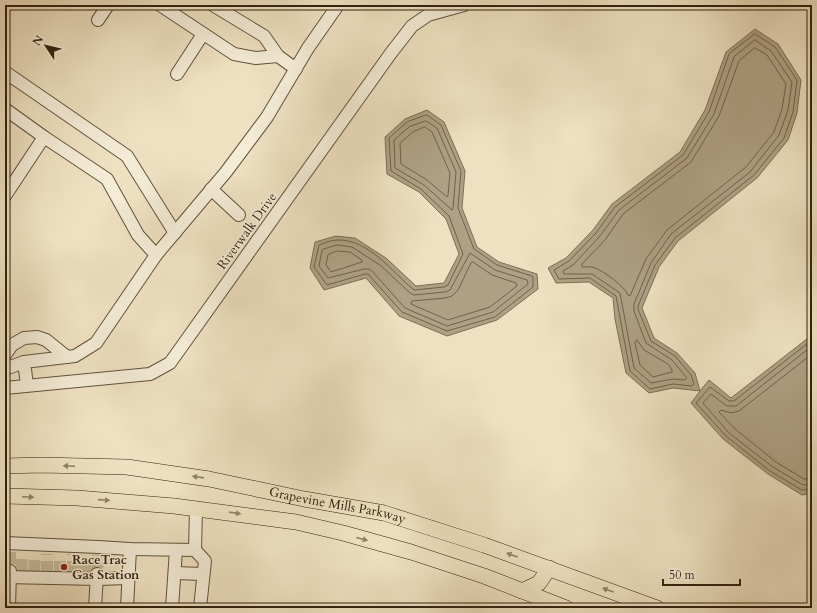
<svg xmlns="http://www.w3.org/2000/svg" width="817" height="613" font-family="Cardo,serif">
<style>
.water{fill:#aea084;stroke:#7c6e55}
.lines{fill:none;stroke-linecap:round;stroke-linejoin:round}
.shore{stroke:#70614a;stroke-width:1}
.minor-tunnel{stroke:#c8bb9d;stroke-width:12;stroke-dasharray:12 6;stroke-linecap:butt}
.minor-casing{stroke:#61523c;stroke-width:14}
.major-casing{stroke:#32220f;stroke-width:16}
.minor{stroke:#f4ecd7;stroke-width:12}
.major{stroke:#eee1c1;stroke-width:15}
.oneway{fill:#908268}
.poi-dot{fill:#8f2418;stroke:#f4ecd7;stroke-width:1.5}
.labels{text-anchor:middle;dominant-baseline:central;stroke-width:3;stroke-linejoin:round;paint-order:stroke}
.street-label{font-size:13px;fill:#32220f;stroke:#f4ecd7}
.poi-label{font-size:13px;font-weight:bold;fill:#32220f;stroke:#f4ecd7;text-anchor:start}
</style>
<rect width="100%" height="100%" fill="#eee1c1"/>
<filter id="stains"><feTurbulence type="fractalNoise" baseFrequency=".005" numOctaves="4"/><feColorMatrix values="0 0 0 0 .2 0 0 0 0 .09 0 0 0 0 .02 0 0 0 .5 -.17"/></filter>
<radialGradient id="worn" r=".72"><stop offset=".6" stop-color="#630" stop-opacity="0"/><stop offset="1" stop-color="#630" stop-opacity=".3"/></radialGradient>
<g class="water">
<path d="M755,29L778,44L801,80L797,113L788,140L757,178L678,241L659,267L642,308L654,338L677,353L695,373L700,391L709,380L731,398L812,335V493L802,495L768,474L723,439L691,403L700,391L673,388L649,393L626,373L615,319L613,298L589,282L556,283L548,268L566,258L593,230L612,204L680,152L705,110L726,52Z"/>
<path d="M427,110L444,122L465,171L462,208L477,247L499,262L537,274L538,289L497,320L447,336L399,316L366,278L324,290L310,268L315,242L336,236L355,238L386,258L416,286L444,283L459,254L446,219L419,192L387,174L385,137L405,119Z"/>
</g>
<g class="lines">
<g class="shore">
<path d="M755,34L775,47L797,80L793,112L784,138L754,175L675,238L655,265L638,306V309L651,341L675,356L691,375L694,384L692,386L673,384L650,389L630,371L616,296L590,278L559,279L554,270L569,261L596,233L615,207L683,155L709,112L729,54Z"/>
<path d="M755,40L771,51L792,82L788,110L779,135L750,172L671,234L651,263L634,304V311L646,343L672,360L687,378L685,380L673,379L651,383L634,368L620,293L592,274H564L563,271L573,265L600,236L619,210L687,158L714,114L734,57Z"/>
<path d="M755,48L767,55L786,84L782,109L774,132L746,167L667,230L646,259L630,296L628,295C624,286 605,272 595,268C591,266 587,267 582,267V264L605,240L623,214L691,162L719,116L739,61Z"/>
<path d="M427,115L441,125L461,171L458,208L474,249L497,265L532,276L533,278V287L495,317L447,331L402,312L368,274H365L327,285L314,267L319,245C325,243 331,240 337,240C369,239 392,272 414,290L444,287L448,285L463,254L449,216L421,189L391,171L389,138L407,122Z"/>
<path d="M426,121L437,128L456,172L453,209L452,210L424,185L395,168L394,140L409,127Z"/>
<path d="M425,127L432,132L450,173L448,195L447,197L427,180L401,164L400,143L413,132Z"/>
<path d="M337,245L352,247L380,265L410,293L414,295L445,292L450,290L470,253L495,270L527,280L528,284L493,312L447,326L405,308L373,272L369,269H364L328,278L319,266L322,250Z"/>
<path d="M337,251L350,252L362,260V262L331,272L326,265L328,255Z"/>
<path d="M473,262L492,275L516,283L517,286L490,307L448,320L411,304L412,301L445,298L452,296L458,290L471,263Z"/>
<path d="M637,340L644,350L668,364L672,370V372L653,377L640,365L635,343Z"/>
<path d="M812,340L734,401H729L710,387L696,403L726,436L770,471L802,490L812,489"/>
<path d="M812,346L736,406H727L711,394L703,403L729,433L773,467L803,485L812,484"/>
<path d="M812,354L739,411L731,413L721,410L719,412L734,428L776,462L804,479L812,478"/>
</g>
<g class="minor-tunnel">
<path d="M10,552V571"/>
<path d="M21,571L22,553"/>
<path d="M34,572L35,554"/>
<path d="M47,573V554"/>
<path d="M60,573V555"/>
<path d="M73,573V554"/>
<path d="M85,574L86,556"/>
<path d="M97,574L98,555"/>
</g>
<g class="minor-casing">
<g id="minor">
<path d="M160,5L234,54L256,58L278,56L296,69"/>
<path d="M213,5L264,36L278,56"/>
<path d="M98,20L108,5"/>
<path d="M5,72L127,156L175,233"/>
<path d="M177,74L203,34"/>
<path d="M5,109L44,137L107,179L138,235L156,255"/>
<path d="M211,189L239,215"/>
<path d="M5,196L44,137"/>
<path d="M5,355L12,345L24,338L37,337L46,340L67,357"/>
<path d="M5,369L24,362"/>
<path d="M27,385L24,362L75,356L96,343L156,255L226,172L267,117L308,48L338,5"/>
<path d="M5,388L150,374L170,363L391,53L412,26L428,15L464,5"/>
<path d="M196,508L195,550L205,561L200,608"/>
<path d="M5,543L98,547L130,549L195,550"/>
<path d="M175,573L203,574"/>
<path d="M5,577L98,579L128,578"/>
<path d="M9,608L10,571"/>
<path d="M95,608L97,574"/>
<path d="M127,608L130,549"/>
<path d="M172,608L176,550"/>
</g>
</g>
<g class="major-casing">
<g id="major">
<path id="s1" d="M5,466L41,465L127,467L209,479L304,499L384,513L484,545L657,608"/>
<path d="M5,496L77,498L174,506L296,522L343,533L411,552L484,576L566,608"/>
<path d="M522,591L539,583L549,568"/>
</g>
</g>
<use href="#minor" class="minor"/>
<use href="#major" class="major"/>
</g>
<defs><path id="oneway-solid" d="M-6-.8H1V-3.2L6.5 0L1 3.2V.8H-6Z"/></defs>
<g class="oneway">
<use href="#oneway-solid" transform="translate(69 466) rotate(-178)"/>
<use href="#oneway-solid" transform="translate(198 477) rotate(-172)"/>
<use href="#oneway-solid" transform="translate(28 497) rotate(2)"/>
<use href="#oneway-solid" transform="translate(104 500) rotate(4)"/>
<use href="#oneway-solid" transform="translate(235 513) rotate(8)"/>
<use href="#oneway-solid" transform="translate(362 539) rotate(15)"/>
<use href="#oneway-solid" transform="translate(512 555) rotate(-160)"/>
<use href="#oneway-solid" transform="translate(608 590) rotate(-160)"/>
</g>
<circle class="poi-dot" cx="64" cy="567" r="4"/>
<g class="labels">
<g class="street-label">
<text transform="translate(247 231) rotate(-54)">Riverwalk Drive</text>
<text stroke="none"><textPath href="#s1" startOffset="336">Grapevine Mills Parkway</textPath></text>
</g>
<g class="poi-label">
<text x="72" y="560">RaceTrac<tspan x="72" dy="15">Gas Station</tspan></text>
</g>
</g>
<rect width="817" height="613" fill="none" stroke="#eee1c1" stroke-width="20"/>
<rect x="6" y="6" width="805" height="601" fill="none" stroke="#32220f" stroke-width="2"/>
<rect x="10" y="10" width="797" height="593" fill="none" stroke="#32220f"/>
<g transform="translate(46 46) rotate(305)" stroke="#f4ecd7" stroke-width="3" paint-order="stroke">
<path d="M0-3L7 15L0 10L-7 15Z" fill="#32220f"/>
<text y="-6" font-size="11" font-weight="bold" text-anchor="middle" fill="#32220f">N</text>
</g>
<path d="M663 579v6h77v-6" fill="none" stroke="#32220f" stroke-width="2"/>
<text x="669" y="579" font-size="12" fill="#32220f" stroke="#f4ecd7" stroke-width="3" paint-order="stroke">50 m</text>
<rect width="100%" height="100%" filter="url(#stains)"/>
<rect width="100%" height="100%" fill="url(#worn)"/>
</svg>
